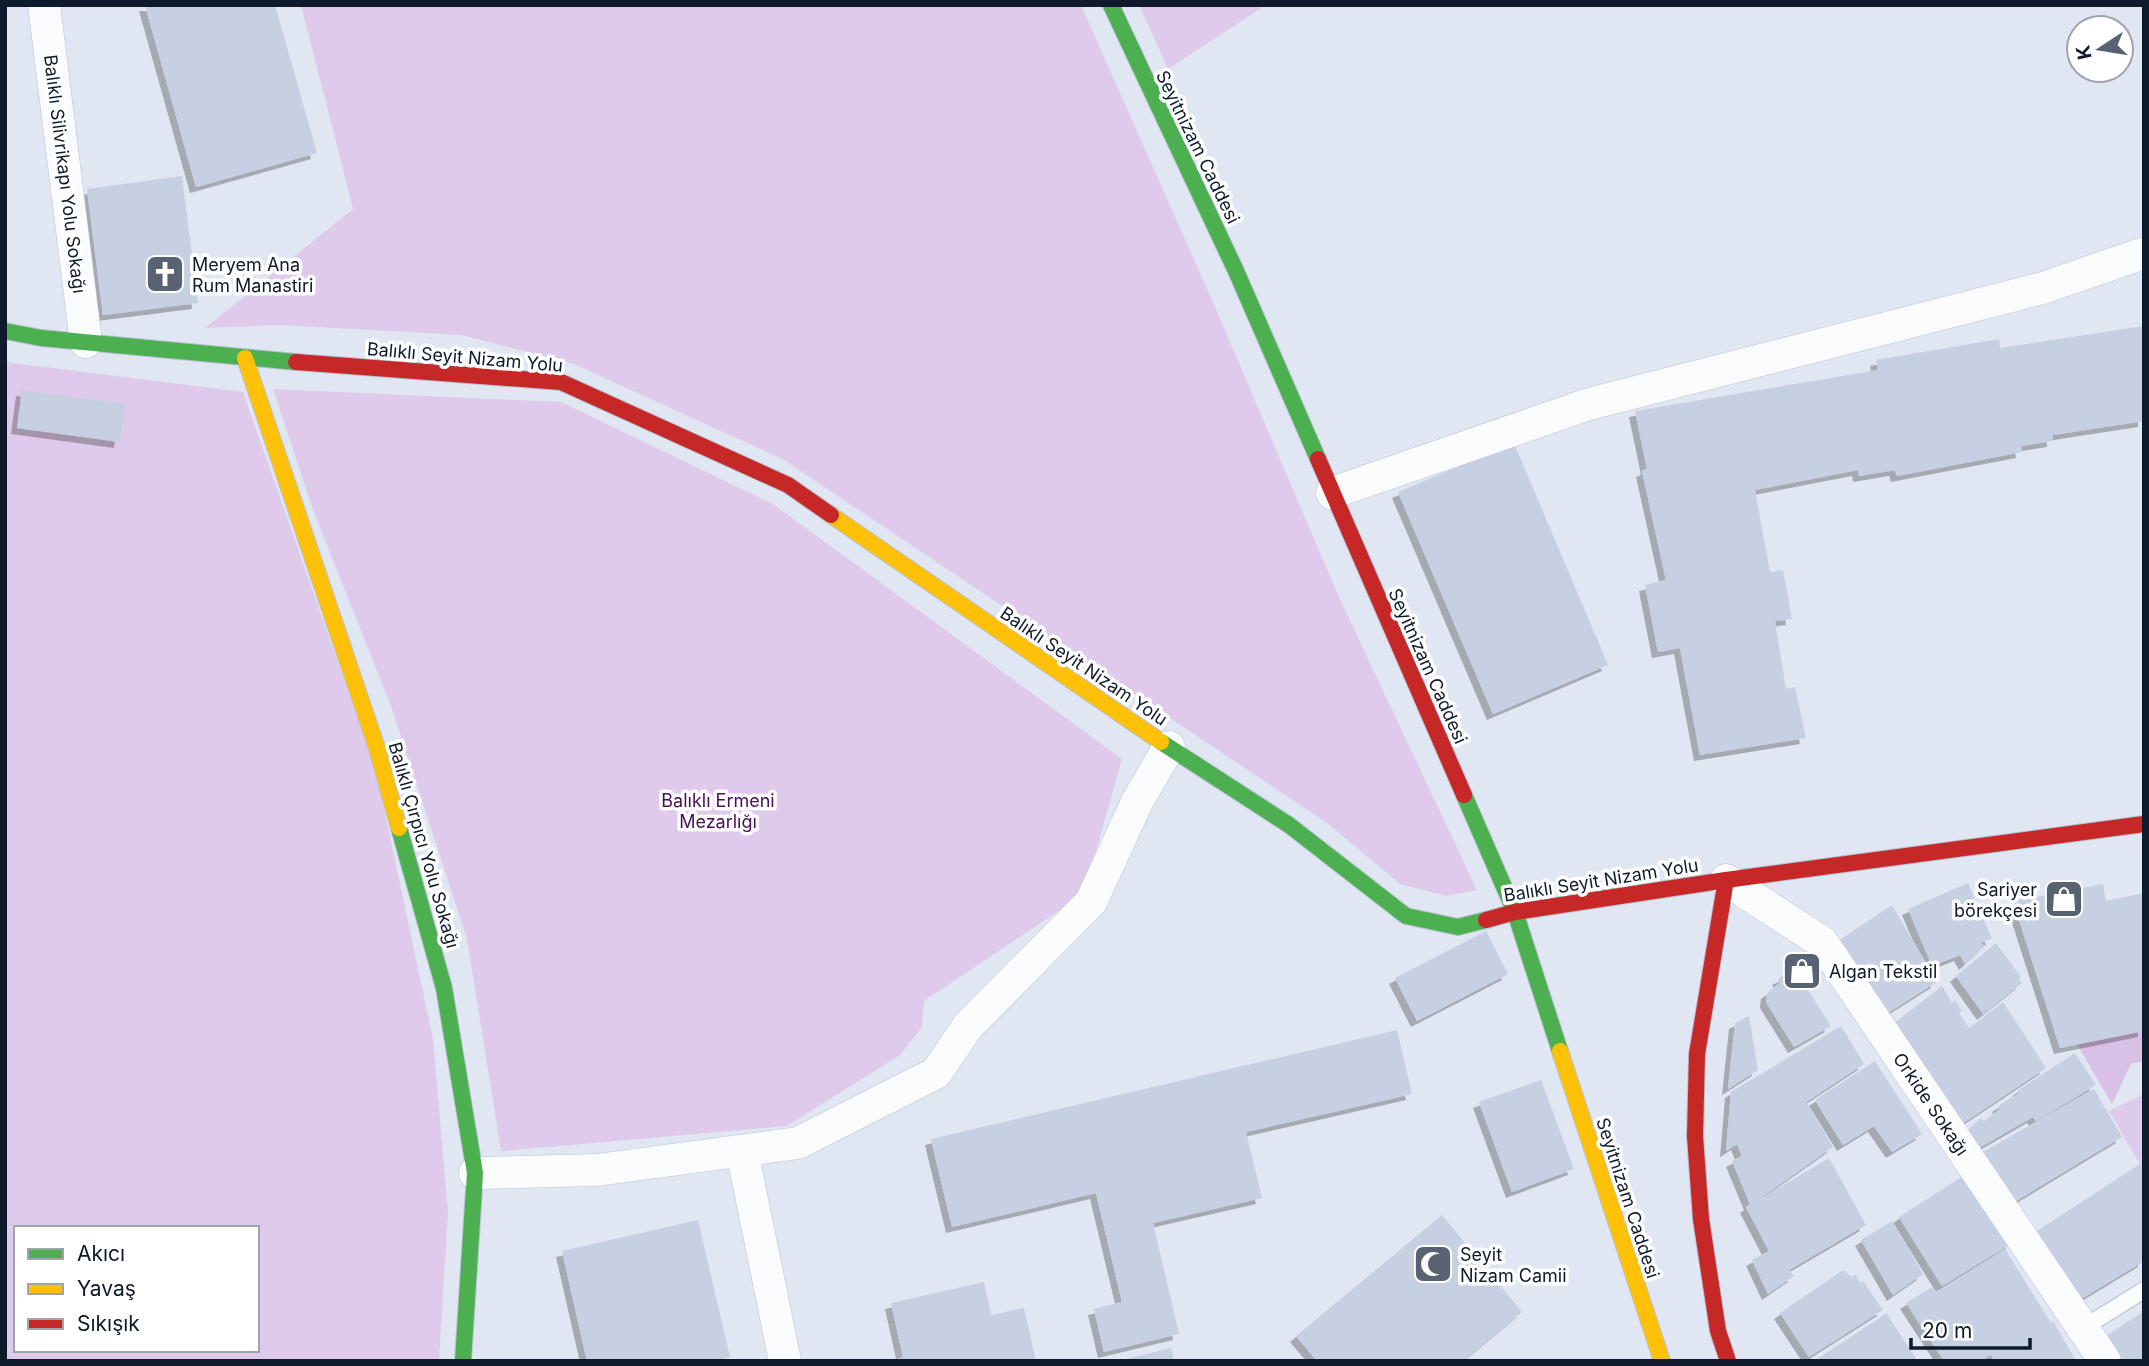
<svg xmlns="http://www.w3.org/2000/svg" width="2149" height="1366" font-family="Inter,sans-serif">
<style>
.green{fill:#dfcaeb;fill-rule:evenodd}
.forest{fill:#d9c0e6}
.building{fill:#c7d0e2;filter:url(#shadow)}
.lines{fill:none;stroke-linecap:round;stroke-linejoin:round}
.lane-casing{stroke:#b9c2d2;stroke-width:18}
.street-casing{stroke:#b9c2d2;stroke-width:33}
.fast-casing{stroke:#b9c2d2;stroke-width:18}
.slow-casing{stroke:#b9c2d2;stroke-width:18}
.jam-casing{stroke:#b9c2d2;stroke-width:18}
.lane{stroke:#fafbfd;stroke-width:16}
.street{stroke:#fafbfd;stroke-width:32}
.fast{stroke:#4caf50;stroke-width:16}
.slow{stroke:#ffc107;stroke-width:16}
.jam{stroke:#c62828;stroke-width:16}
.labels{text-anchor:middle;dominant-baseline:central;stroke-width:7;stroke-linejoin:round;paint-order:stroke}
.street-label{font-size:18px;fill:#0f1a2d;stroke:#fff}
.poi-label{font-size:18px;fill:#0f1a2d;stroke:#fff;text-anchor:start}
.park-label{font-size:18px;fill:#4b0e55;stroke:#fff}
</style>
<defs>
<filter id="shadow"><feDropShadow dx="-6" dy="6" stdDeviation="0" flood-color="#0004"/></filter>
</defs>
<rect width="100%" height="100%" fill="#e0e7f3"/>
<g class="green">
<path d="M301,5H1081L1209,293L1338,595L1477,890L1446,896L1400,884L1327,823L784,460L574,364L462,335L279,325L205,328L353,209Z"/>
<path d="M1139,5H1266L1168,69Z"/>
<path d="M5,362L243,392L376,771L433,1039L448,1212L439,1361H5ZM16,1228H257V1350H16Z"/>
<path d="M273,389L561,402L773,504L1122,759L1084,894L924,1001L922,1027L900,1055L787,1126L501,1151L467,939L391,706L313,510Z"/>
<path d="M2144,1094V1171L2109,1111Z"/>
</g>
<path class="forest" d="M2144,1010V1061L2131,1064L2112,1104L2071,1034Z"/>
<g class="building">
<path d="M145,5H275L317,153L196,187Z"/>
<path d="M182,176L198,303L103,315L87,189Z"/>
<path d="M2144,326V421L2053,435V441L2021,446L2022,452L1897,476L1895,470L1859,476L1858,470L1755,490L1770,572L1783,570L1792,619L1775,621L1786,689L1795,687L1806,738L1700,755L1680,648L1658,652L1645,585L1666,580L1642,471L1647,469L1635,411L1878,370L1876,360L1999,339L2000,348Z"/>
<path d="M22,390L125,404L120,442L17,428Z"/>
<path d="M1514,443L1608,665L1493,714L1398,492Z"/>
<path d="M1968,883L1992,939L1981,942L1984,947L1965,964L1960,955L1932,966L1908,909Z"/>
<path d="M2103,884L2106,901L2144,893V1031L2060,1048L2013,901Z"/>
<path d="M1892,905L1937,982L1886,1014L1838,941Z"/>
<path d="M1486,931L1508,974L1417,1021L1395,978Z"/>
<path d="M1996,943L2021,977L2019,979L2022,983L1983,1014L1956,976Z"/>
<path d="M1793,967L1831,1026L1794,1047L1766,1002L1767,993L1780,983L1778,979L1787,975L1786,972Z"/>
<path d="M1942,986L1952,1003L1955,1000L1962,1011L1959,1013L1969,1028L2003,1002L2046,1068L1959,1126L1893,1024Z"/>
<path d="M1749,1016L1758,1070L1728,1089L1735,1023Z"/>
<path d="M1841,1026L1864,1064L1806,1102L1833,1147L1753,1203L1829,1158L1866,1225L1789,1270L1794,1276L1768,1294L1752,1260L1769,1251L1746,1207L1750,1204L1732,1161L1742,1156L1737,1144L1726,1151L1731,1092Z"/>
<path d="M1397,1030L1412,1094L1246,1132L1262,1198L1153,1223L1179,1334L1104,1352L1094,1309L1122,1302L1096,1193L952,1227L931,1139Z"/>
<path d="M2075,1053L2096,1085L2036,1121L2033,1117L1972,1152L1963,1134L1981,1118L1984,1121L2000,1109L1998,1106L2019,1093L2018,1090Z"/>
<path d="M1875,1061L1922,1134L1892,1152L1874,1126L1843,1145L1815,1100Z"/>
<path d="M1541,1080L1574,1169L1512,1192L1479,1102Z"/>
<path d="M2094,1089L2122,1137L2011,1204L1983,1152Z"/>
<path d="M2140,1164L2144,1170V1261L2078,1301L2031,1235Z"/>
<path d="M1963,1176L2012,1243L1942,1286L1899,1217Z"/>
<path d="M1442,1215L1522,1312L1463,1361H1317L1296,1336Z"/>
<path d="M698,1220L730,1357L714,1361H587L562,1251Z"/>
<path d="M1892,1221L1923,1274L1893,1295L1861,1240Z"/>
<path d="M2005,1249L2051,1323L2053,1321L2076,1361H1994L1991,1355L1980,1361H1944L1906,1303L1932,1287L1936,1293Z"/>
<path d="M1843,1270L1852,1277L1855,1274L1860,1283L1863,1281L1883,1310L1809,1357L1780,1313Z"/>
<path d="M984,1282L991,1315L1024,1308L1036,1361H892L903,1357L891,1303Z"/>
<path d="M2144,1311V1361H2122L2106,1336Z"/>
<path d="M1886,1313L1918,1361H1814L1881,1317Z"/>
<path d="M1171,1348L1174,1361H1122V1360Z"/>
</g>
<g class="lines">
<g class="lane-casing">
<path id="lane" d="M2083,1328L2144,1290"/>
</g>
<g class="street-casing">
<g id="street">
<path d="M44,5L86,342"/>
<path d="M1332,493L1589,404L2043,288L2144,253"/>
<path d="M1726,880L1822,942L2105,1361"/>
<path d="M742,1151L785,1361"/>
<path d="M475,1173L597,1170L798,1143L936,1073L968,1026L1091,902L1137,802L1169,747"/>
</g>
</g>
<g class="fast-casing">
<g id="fast">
<path d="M1111,5L1236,271L1318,459"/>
<path d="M5,331L41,338L296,362"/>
<path d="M1161,742L1289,825L1406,916L1458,927L1486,920"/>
<path d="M1464,795L1515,912L1560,1051"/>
<path d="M399,828L444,988L475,1173L463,1361"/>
</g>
</g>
<g class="slow-casing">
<g id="slow">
<path d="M245,358L377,748L399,828"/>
<path d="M831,515L1161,742"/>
<path d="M1560,1051L1662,1361"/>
</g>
</g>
<g class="jam-casing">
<g id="jam">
<path d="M296,362L561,382L788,485L831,515"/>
<path d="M1318,459L1464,795"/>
<path d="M1726,880L1697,1054L1695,1136L1701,1219L1718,1331L1728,1361"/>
<path d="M1486,920L1515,912L1726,880L2144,824"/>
</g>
</g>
<use href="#lane" class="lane"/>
<use href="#street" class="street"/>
<use href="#fast" class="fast"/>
<use href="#slow" class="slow"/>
<use href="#jam" class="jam"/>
</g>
<defs>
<g id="church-square" transform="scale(2.0125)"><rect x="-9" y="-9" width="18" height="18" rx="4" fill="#586272" stroke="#fff"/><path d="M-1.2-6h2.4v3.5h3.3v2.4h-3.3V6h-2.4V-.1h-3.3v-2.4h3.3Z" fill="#fff"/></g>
<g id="shop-square" transform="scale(2.0125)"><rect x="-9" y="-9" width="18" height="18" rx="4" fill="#586272" stroke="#fff"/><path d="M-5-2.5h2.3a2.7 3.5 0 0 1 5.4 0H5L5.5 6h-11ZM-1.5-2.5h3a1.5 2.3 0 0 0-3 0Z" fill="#fff"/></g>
<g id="mosque-square" transform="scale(2.0125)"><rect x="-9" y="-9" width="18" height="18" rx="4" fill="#586272" stroke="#fff"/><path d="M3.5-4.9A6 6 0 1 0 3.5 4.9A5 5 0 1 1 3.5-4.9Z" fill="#fff"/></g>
</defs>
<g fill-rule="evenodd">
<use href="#church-square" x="165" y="274"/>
<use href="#shop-square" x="2064" y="899"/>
<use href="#shop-square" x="1802" y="971"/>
<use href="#mosque-square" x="1433" y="1264"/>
</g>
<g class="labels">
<g class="street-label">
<text transform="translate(1198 147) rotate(64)">Seyitnizam Caddesi</text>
<text transform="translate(65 174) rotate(83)">Balıklı Silivrikapı Yolu Sokağı</text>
<text transform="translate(465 357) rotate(5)">Balıklı Seyit Nizam Yolu</text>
<text transform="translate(1084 666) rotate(34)">Balıklı Seyit Nizam Yolu</text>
<text transform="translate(1428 666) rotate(66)">Seyitnizam Caddesi</text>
<text transform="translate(424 845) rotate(74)">Balıklı Çırpıcı Yolu Sokağı</text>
<text transform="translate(1601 880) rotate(-9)">Balıklı Seyit Nizam Yolu</text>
<text transform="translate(1931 1104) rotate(56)">Orkide Sokağı</text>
<text transform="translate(1628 1198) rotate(72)">Seyitnizam Caddesi</text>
</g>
<g class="poi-label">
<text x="192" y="264">Meryem Ana<tspan x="192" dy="21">Rum Manastiri</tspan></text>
<text x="2037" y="889" text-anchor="end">Sariyer<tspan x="2037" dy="21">börekçesi</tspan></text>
<text x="1829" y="971">Algan Tekstil</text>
<text x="1460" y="1254">Seyit<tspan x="1460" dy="21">Nizam Camii</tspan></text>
</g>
<g class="park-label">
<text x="718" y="800">Balıklı Ermeni<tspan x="718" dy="21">Mezarlığı</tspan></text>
</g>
</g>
<rect width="2149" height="1366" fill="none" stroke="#0f1a2d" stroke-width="14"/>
<rect x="14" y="1226" width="245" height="126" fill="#ffffff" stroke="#9fa3ab" stroke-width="2"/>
<rect x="28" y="1249" width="35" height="10" fill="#4caf50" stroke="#9fa3ab" stroke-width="2"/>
<text x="77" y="1261" font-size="21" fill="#0f1a2d">Akıcı</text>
<rect x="28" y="1284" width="35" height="10" fill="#ffc107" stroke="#9fa3ab" stroke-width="2"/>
<text x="77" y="1296" font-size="21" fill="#0f1a2d">Yavaş</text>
<rect x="28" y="1319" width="35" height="10" fill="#c62828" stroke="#9fa3ab" stroke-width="2"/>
<text x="77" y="1331" font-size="21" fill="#0f1a2d">Sıkışık</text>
<g transform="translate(2100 49) rotate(258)"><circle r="33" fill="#ffffff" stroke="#9fa3ab" stroke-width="2"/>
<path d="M0-5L12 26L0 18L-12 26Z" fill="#586272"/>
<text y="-10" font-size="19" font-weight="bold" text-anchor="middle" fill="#0f1a2d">K</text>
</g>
<path d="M1911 1338v10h119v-10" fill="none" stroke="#0f1a2d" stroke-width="3.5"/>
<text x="1922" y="1338" font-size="21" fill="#0f1a2d" stroke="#ffffff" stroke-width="5" paint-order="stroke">20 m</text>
</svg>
